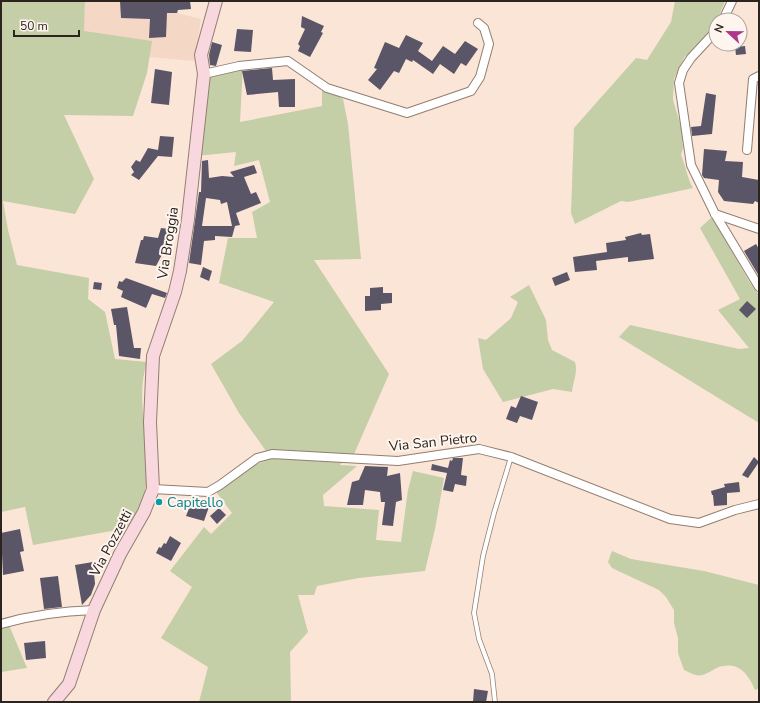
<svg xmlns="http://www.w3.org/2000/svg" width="760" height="703" font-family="'Nunito Sans',sans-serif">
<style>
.built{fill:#f4d7c5}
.green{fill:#c4cea7}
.building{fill:#5b5568;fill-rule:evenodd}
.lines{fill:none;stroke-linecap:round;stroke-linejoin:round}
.lane-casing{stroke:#927e71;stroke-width:5.5}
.street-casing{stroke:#927e71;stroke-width:10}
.secondary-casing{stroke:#927e71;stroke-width:14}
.lane{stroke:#fff;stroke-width:4}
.street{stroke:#fff;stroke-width:8}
.secondary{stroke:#f8d8de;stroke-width:12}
.culture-dot{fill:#0f9aa8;stroke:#fef5ef;stroke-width:1.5}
.labels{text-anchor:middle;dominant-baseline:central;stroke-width:4;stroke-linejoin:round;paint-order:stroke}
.street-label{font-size:14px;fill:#2c241f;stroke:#fef5ef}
.culture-label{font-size:14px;fill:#0d838f;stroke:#fef5ef;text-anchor:start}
</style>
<rect width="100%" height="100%" fill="#fbe5d6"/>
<path class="built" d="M85,1H177V13L201,19L195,61L149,57L84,31Z"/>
<g class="green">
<path d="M1,1H85L84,31L152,41L147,73L133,116L64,115L94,179L75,214L3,201L8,230L17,265L89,278L88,299L105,312L115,359L147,362C134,401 152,445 146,485C144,501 135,514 128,528L33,545L25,507L1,512Z"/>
<path d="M675,1H725L715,25L684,58L674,79L673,100L681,127L683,148L681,155C686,166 687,178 693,188L628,202L621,201L575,224L571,213L574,128L636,58L647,60L671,22Z"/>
<path d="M243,65L240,122L322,106V87L343,99L348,124L361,259L314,260L389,374L351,461H343L340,465L357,466L323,495L324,506L379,510L376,540L401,542L408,490L413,471L444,478L435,529L425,571L359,578L317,586L314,595H298L308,632L290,652L291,702H199L208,667L161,638L192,587L170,571L204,527L211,534L232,513L214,489L251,466L265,461L266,451L239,413L211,364L242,341L274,302L219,283L228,238H257L252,212L270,202L259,160L234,166L236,152L196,156L203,72Z"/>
<path d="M712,217L750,283L759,295V423L619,337L630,325L739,349L749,348L718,310L740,299L700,228Z"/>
<path d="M529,285L546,320L548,340L552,350L575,362C578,373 573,381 572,392L553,389L503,402L483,369L478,338L486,340L511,318L518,302L510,297Z"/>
<path d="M612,551L631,559L704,571L759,585V688L755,690C748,673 738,661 719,667C713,669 708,674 702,675C696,677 689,672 684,670L678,653V638L674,623V610L666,597L659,590L612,568L608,562Z"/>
<path d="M9,625L27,668L1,672V626Z"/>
</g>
<g class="building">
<path d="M120,1H190L191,9L178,10L177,13H167L166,37L149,38L150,19L121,18Z"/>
<path d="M302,16L324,26L321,32L323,33L310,57L298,51L300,46L298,44L305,29L301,27Z"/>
<path d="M237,29L253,30L251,52L234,51Z"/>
<path d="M406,35L423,43L418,51L432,61L443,46L455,54L465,41L478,49L466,66L461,63L454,74L440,64L433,74L413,60L412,62L406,59L399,73L394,71L380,90L368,80L377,69L374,68L385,42L399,48Z"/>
<path d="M212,42L222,45L216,66L210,65L209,55Z"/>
<path d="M745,46L746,54L736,55L735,47Z"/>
<path d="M272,68L273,80L295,79V107H279L278,92L247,95L242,71Z"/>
<path d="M155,69L172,72L169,105L151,103Z"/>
<path d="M706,93L716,95L712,134L692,136L691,127L701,126Z"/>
<path d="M160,136L174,137L172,157L158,156L139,180L131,175L134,172L131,167L136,160L140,162L148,148L158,150Z"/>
<path d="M704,149L727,151L725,161L743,162L742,177L759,180V203L755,201L753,204L724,201L718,192L719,180L704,178L702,175Z"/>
<path d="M208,160L209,178L222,176L234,177L230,172L254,165L257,173L244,177L251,194L256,192L261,203L236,213L240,225L235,226L232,237L215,236V240L204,241L201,265L189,263L199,192H201L202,161ZM206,198L220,200L221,204L227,202L232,226H202Z"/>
<path d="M161,228L169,229L166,247L156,266L135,263L141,240H143L144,236L158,238Z"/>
<path d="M641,233L642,235L650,234L654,259L628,262V257L596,261L597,270L575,272L573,257L607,252L606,243L626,240L625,237Z"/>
<path d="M756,244L759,249V276L744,251Z"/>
<path d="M203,267L212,271L209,281L200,277Z"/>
<path d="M567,272L570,280L555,286L552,278Z"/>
<path d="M126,278L167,293L165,298L152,294L146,308L121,297L123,291L117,288L119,281L122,282Z"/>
<path d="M94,282L102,283L101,290L93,289Z"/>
<path d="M383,287V293H392V303L381,304V310L365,311V296H370V288Z"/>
<path d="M747,301L756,309L747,318L739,310Z"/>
<path d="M127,307L134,348H141L140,359L119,356L116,325H114L111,309Z"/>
<path d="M521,396L538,402L532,420L520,416L517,423L506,419L511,406L516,408Z"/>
<path d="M754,457L759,462L748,478L742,475Z"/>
<path d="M453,458H463L461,475L467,476L466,486L455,484L453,492L443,490L447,473L431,470L432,464L448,468L450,460L452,461Z"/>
<path d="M365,466L388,467L387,476L400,473L402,500L396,502L393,526L382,525L385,502H381L380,492L365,490L363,505H347L352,482L359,480Z"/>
<path d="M739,482L740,492L727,493V505L714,506L713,495H712L711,491L725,487L724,484Z"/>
<path d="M198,500L210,504L204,521L186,516L192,501L197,503Z"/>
<path d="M219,508L226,515L217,524L210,516Z"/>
<path d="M20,529L24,551L20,552L24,571L3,575L1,533Z"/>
<path d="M170,536L181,543L171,561L156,553L159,547L161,548L164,543L166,544Z"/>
<path d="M93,562L95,584L91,595L82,605L75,565Z"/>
<path d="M58,576L62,607L44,609L40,578Z"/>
<path d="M45,641L46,658L26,660L24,643Z"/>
<path d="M474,689L488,691L486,702H473Z"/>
</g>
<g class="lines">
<g class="lane-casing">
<path id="lane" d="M495,702L492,674L479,639L474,613L483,556L494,513L511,457"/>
</g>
<g class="street-casing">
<g id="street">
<path d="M723,20L732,1"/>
<path d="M716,31L691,58L683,70L679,83L691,165L715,214L759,287"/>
<path d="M204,74L239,66L288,61L327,88L407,113L471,91L480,77L489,44L484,28L478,23"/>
<path d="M747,150L753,79L759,76"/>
<path d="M715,214L759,229"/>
<path d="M153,489L208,492L220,485L257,458L272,454L398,461L479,449L511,457L670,519L699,523L735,510L759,504"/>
<path d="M1,624C32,615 62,611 94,610"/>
</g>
</g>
<g class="secondary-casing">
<path id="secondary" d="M54,702L69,684L94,610L120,554L144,512L153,489L150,422L153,356L175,292L180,271L188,219L204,74L201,55L216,1"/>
</g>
<use href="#lane" class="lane"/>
<use href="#street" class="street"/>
<use href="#secondary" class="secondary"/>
</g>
<circle class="culture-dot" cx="159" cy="502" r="4"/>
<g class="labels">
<g class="street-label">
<text transform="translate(168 243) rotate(-81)">Via Broggia</text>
<text transform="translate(433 442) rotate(-6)">Via San Pietro</text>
<text transform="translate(111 543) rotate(-62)">Via Pozzetti</text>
</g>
<g class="culture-label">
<text x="167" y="502">Capitello</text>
</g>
</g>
<rect width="760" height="703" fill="none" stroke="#2c241f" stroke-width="4"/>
<g transform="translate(728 32) rotate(292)"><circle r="19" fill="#fef5ef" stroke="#aaa19c"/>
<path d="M0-3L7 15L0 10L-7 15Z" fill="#ae378c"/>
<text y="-6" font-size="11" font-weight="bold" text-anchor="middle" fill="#2c241f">N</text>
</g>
<path d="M14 30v6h65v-6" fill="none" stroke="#2c241f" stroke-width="2"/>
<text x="20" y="30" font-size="12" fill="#2c241f" stroke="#fef5ef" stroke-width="3" paint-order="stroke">50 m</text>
</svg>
